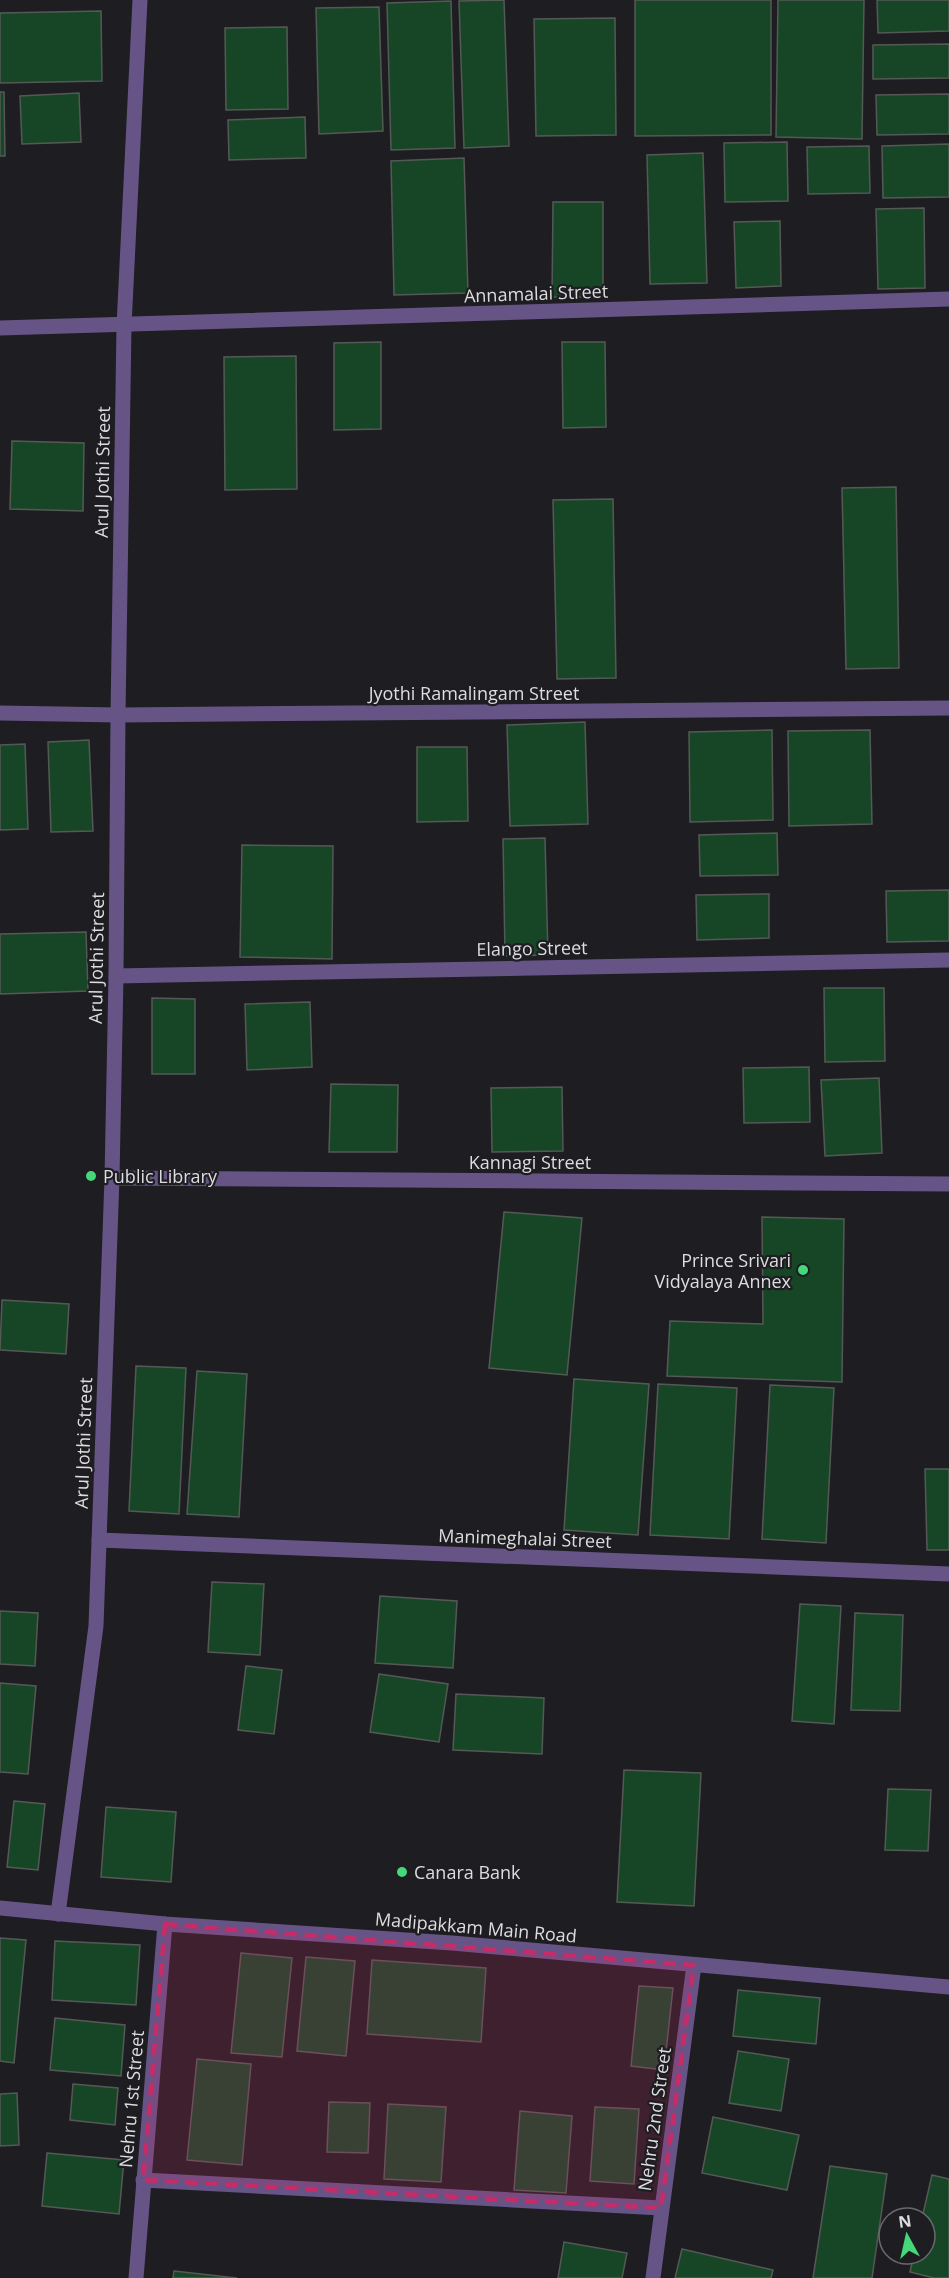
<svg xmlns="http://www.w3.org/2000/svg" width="949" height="2278" font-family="'Open Sans',sans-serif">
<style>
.building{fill:#174627;stroke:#555956;stroke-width:1.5}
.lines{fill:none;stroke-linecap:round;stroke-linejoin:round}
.minor{stroke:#665487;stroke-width:15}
.marked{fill:#c52c68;fill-opacity:0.2;stroke:#c52c68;stroke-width:4.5;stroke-dasharray:12 8;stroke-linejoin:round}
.poi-dot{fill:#45d77a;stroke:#1e1d21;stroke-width:2}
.labels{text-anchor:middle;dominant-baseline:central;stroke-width:4.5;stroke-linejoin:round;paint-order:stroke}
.street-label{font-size:18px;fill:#dddcdf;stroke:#1e1d21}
.poi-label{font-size:18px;fill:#dddcdf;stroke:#1e1d21;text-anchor:start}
</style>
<rect width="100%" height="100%" fill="#1e1d21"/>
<g class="building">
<path d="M504,0L509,146L464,148L459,1Z"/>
<path d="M635,0H771V135L635,136Z"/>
<path d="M778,0H864L862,139L776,137Z"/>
<path d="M877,0H949V31L878,33Z"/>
<path d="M451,1L455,148L391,150L387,3Z"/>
<path d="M379,7L383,131L319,134L316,8Z"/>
<path d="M101,11L102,81L0,83V13Z"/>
<path d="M615,18L616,135L536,136L534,19Z"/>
<path d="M287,27L288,109L226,110L225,28Z"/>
<path d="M949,44V78L873,79V45Z"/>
<path d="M0,92H4L5,156H0Z"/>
<path d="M79,93L81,142L22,144L20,96Z"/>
<path d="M949,94V134L877,135L876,95Z"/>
<path d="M305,117L306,158L229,160L228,120Z"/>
<path d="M787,142L788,201L725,202L724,143Z"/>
<path d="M949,144V197L883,198L882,146Z"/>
<path d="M869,146L870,193L808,194L807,147Z"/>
<path d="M703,153L707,283L650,284L647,155Z"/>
<path d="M464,158L468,293L394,295L391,161Z"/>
<path d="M553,202H603V297H552Z"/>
<path d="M924,208L925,288L878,289L876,209Z"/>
<path d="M780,221L781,286L736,288L734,222Z"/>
<path d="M381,342V429L334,430V343Z"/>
<path d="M562,342H605L606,427L563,428Z"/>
<path d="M296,356L297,489L225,490L224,357Z"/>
<path d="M12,441L84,443L83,511L10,509Z"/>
<path d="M896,487L899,668L846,669L842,488Z"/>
<path d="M613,499L616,678L557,679L553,500Z"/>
<path d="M585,722L588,824L510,826L507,725Z"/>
<path d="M772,730L773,820L690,822L689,732Z"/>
<path d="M870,730L872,824L789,826L788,731Z"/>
<path d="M89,740L93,831L51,832L48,742Z"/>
<path d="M25,744L28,829L0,830V745Z"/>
<path d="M417,747H467L468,821L417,822Z"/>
<path d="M777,833L778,875L700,876L699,835Z"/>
<path d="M545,838L548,955L505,956L503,839Z"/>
<path d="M242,845L333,846L332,959L240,957Z"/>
<path d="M949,890V941L887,942L886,891Z"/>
<path d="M769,894V938L697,940L696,895Z"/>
<path d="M86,932L88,991L0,994V934Z"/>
<path d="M824,988H884L885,1061L825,1062Z"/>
<path d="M152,998L195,999V1074H152Z"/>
<path d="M310,1002L312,1067L247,1070L245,1004Z"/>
<path d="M809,1067L810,1122L744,1123L743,1068Z"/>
<path d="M879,1078L882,1153L825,1156L821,1080Z"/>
<path d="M331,1084L398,1085L397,1152H329Z"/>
<path d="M562,1087L563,1151L492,1152L491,1088Z"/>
<path d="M504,1212L582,1218L567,1375L489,1368Z"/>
<path d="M762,1217L844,1219L842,1382L667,1376L670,1321L763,1324Z"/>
<path d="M2,1300L69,1304L66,1354L0,1350Z"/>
<path d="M136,1366L186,1368L179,1514L129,1511Z"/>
<path d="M197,1371L247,1374L239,1517L187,1514Z"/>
<path d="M574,1379L649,1384L638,1535L564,1530Z"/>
<path d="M658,1384L737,1388L729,1539L650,1535Z"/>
<path d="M770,1385L834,1388L826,1543L762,1539Z"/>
<path d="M925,1469H949V1550H927Z"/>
<path d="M212,1582L264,1584L260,1655L208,1652Z"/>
<path d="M380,1596L457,1601L453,1668L375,1663Z"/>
<path d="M800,1604L841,1606L834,1724L792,1721Z"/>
<path d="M0,1611L38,1613L35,1666L0,1664Z"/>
<path d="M855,1613L903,1615L900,1711L851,1710Z"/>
<path d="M246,1666L282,1670L274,1734L238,1730Z"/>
<path d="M379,1674L448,1684L439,1742L370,1732Z"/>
<path d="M0,1683L36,1686L28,1774L0,1772Z"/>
<path d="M456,1694L544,1698L542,1754L453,1750Z"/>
<path d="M624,1770L701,1773L694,1906L617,1902Z"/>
<path d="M888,1789L931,1790L928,1851L885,1850Z"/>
<path d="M14,1801L45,1804L38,1870L7,1867Z"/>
<path d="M106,1807L176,1812L171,1882L101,1877Z"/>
<path d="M0,1938L26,1940L14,2063L0,2061Z"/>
<path d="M55,1941L140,1945L136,2005L52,2000Z"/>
<path d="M241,1953L292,1958L282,2057L231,2053Z"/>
<path d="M306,1957L355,1961L346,2056L297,2051Z"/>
<path d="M372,1960L486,1968L481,2042L367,2034Z"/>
<path d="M639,1986L673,1988L664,2070L631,2066Z"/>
<path d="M738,1990L820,1998L816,2044L733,2036Z"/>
<path d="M55,2018L125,2025L121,2076L50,2070Z"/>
<path d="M738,2051L789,2059L781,2111L729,2103Z"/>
<path d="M197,2059L251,2064L242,2165L187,2160Z"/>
<path d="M73,2084L118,2088L115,2125L70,2120Z"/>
<path d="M17,2093L19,2145L0,2146V2094Z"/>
<path d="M329,2102L370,2103L368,2153L327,2152Z"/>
<path d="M388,2104L446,2107L441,2182L384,2179Z"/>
<path d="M595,2107L639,2109L634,2184L590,2181Z"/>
<path d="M520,2111L572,2116L566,2193L514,2190Z"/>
<path d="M713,2117L799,2135L787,2190L702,2173Z"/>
<path d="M47,2153L124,2160L119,2214L42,2206Z"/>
<path d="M830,2166L887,2174L872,2278H813Z"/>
<path d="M932,2175L949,2179V2278H934L910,2272L914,2254H925V2218H922Z"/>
<path d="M564,2242L627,2253L622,2278H558Z"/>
<path d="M682,2249L773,2270L771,2278H675Z"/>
<path d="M174,2271L237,2278H173Z"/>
</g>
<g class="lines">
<g class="minor">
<path d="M0,328L949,299"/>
<path d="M0,713L118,715L949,708"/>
<path d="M116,976L949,960"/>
<path d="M112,1178L949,1184"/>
<path d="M99,1540L949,1574"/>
<path d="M0,1908L165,1924L452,1943L949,1987"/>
<path d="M58,1914L96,1626L112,1178L116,976L118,715L124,326L140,0"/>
<path d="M143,2180L661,2208"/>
<path d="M136,2278L165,1924"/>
<path d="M653,2278L694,1965"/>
</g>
</g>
<path class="marked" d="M165,1924L694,1965L661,2208L143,2180Z"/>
<g class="poi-dot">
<circle cx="91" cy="1176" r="6"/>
<circle cx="803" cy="1270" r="6"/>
<circle cx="402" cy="1872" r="6"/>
</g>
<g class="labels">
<g class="street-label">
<text transform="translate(536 293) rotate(-2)">Annamalai Street</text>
<text transform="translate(102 472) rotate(-89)">Arul Jothi Street</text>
<text x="474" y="693">Jyothi Ramalingam Street</text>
<text transform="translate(532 948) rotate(-1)">Elango Street</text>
<text transform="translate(96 958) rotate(-89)">Arul Jothi Street</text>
<text x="530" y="1162">Kannagi Street</text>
<text transform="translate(83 1443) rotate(-88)">Arul Jothi Street</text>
<text transform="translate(525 1538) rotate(2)">Manimeghalai Street</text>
<text transform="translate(476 1927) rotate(5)">Madipakkam Main Road</text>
<text transform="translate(131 2099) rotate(-85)">Nehru 1st Street</text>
<text transform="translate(654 2119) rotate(-82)">Nehru 2nd Street</text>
</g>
<g class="poi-label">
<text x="103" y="1176">Public Library</text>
<text x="791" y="1260" text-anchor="end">Prince Srivari<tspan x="791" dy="21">Vidyalaya Annex</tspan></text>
<text x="414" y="1872">Canara Bank</text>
</g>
</g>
<g transform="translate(907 2236) rotate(352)"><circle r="28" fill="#1e1d21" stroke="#6a696d" stroke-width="1.5"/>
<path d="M0-4.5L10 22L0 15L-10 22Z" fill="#45d77a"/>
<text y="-9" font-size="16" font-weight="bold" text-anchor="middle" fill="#dddcdf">N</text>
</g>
</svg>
